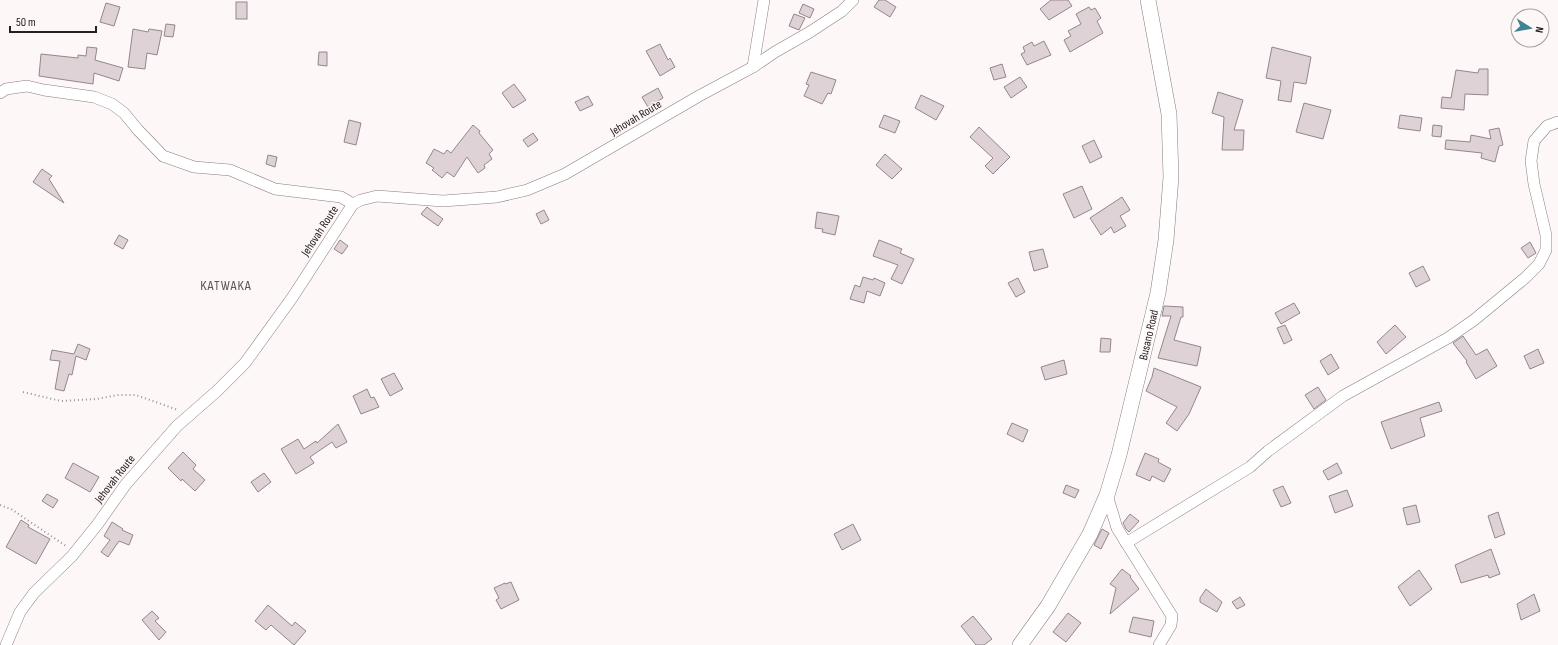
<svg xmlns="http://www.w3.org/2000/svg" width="1558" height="645" font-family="'Sofia Sans Condensed',sans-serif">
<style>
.building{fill:#dfd2d7;stroke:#93878c}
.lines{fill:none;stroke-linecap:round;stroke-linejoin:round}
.street-casing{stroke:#8a7d7d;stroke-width:12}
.secondary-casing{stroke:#8a7d7d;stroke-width:16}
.path{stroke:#999393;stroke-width:2;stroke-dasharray:1 3;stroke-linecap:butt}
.street{stroke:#fff;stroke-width:11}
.secondary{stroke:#fff;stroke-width:15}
.labels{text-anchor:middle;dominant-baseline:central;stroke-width:3;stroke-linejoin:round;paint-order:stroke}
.street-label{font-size:12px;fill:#262020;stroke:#fdf7f7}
.quarter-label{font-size:14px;letter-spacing:1px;fill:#605453;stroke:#fdf7f7}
</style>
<rect width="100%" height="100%" fill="#fdf7f7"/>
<g class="building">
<path d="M879,0H885L896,7L890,17L874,7Z"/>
<path d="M1051,0H1068L1072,6L1049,20L1040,9Z"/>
<rect x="236" y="2" width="11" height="17"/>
<path d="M106,3L120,7L114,26L100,22Z"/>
<path d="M803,4L814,9L810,18L799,13Z"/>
<path d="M1089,7L1091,10L1095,8L1101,18L1097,21L1103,33L1070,52L1064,40L1071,36L1068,31L1081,24L1076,14Z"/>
<path d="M794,14L805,18L799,30L789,26Z"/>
<path d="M166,24L175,25L173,37L164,36Z"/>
<path d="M133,29L148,32L149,29L162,31L157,55L147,53L145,69L128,67Z"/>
<path d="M1044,41L1051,55L1027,65L1021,54L1025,52L1023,47L1032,42L1034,46Z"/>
<path d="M660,44L668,60L670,58L675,67L660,76L646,51Z"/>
<path d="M87,47L97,48L95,60L123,68L119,81L94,73L93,84L39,76L41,54L78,58V55L86,56Z"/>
<path d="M1272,47L1311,57L1306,84L1294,82L1291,102L1278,100L1281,81L1266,78Z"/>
<path d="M319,52H327V66L318,65Z"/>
<path d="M1002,64L1006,77L994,80L990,68Z"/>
<path d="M1479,69H1488V95L1465,94L1464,110L1441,108L1442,97L1451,98L1456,70L1478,73Z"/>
<path d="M811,72L836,80L831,94L828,93L822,104L804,96L809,85L806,84Z"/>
<path d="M1020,77L1027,87L1011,98L1004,87Z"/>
<path d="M514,84L526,100L513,108L502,93Z"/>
<path d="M658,88L663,98L648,107L642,97Z"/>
<path d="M1218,92L1243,100L1234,130H1244L1243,150H1222L1224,117L1212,113Z"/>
<path d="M921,95L944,106L936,120L915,108Z"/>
<path d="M588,96L593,105L580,111L575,102Z"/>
<path d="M1304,103L1331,110L1323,139L1296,132Z"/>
<path d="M884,115L900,121L895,133L879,127Z"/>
<path d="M1400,115L1422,118L1420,131L1398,128Z"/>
<path d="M349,120L361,123L356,145L344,142Z"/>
<path d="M473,125L480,131L479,133L493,150L489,154L492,159L484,165L485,168L478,173L467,157L454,177L447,172L442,178L432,170L434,168L426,163L434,149L444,154L447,150L451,153Z"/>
<path d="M1433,125L1442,126L1441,137L1432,136Z"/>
<path d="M979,127L1010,157L993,174L985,166L993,158L970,137Z"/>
<path d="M1499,128L1503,145L1499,146L1495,162L1481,158L1482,153L1445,149L1446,140L1470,142L1471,135L1491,139L1489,130Z"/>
<path d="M533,133L538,140L528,147L523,140Z"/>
<path d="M1094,140L1102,157L1090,163L1082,146Z"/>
<path d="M885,154L902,169L892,179L876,165Z"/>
<path d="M268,155L277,157L275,167L266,164Z"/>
<path d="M42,169L52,176L49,179L64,203L33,182Z"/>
<path d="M1082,186L1092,209L1074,218L1063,194Z"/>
<path d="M1122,197L1130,210L1120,216L1126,226L1114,233L1111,227L1101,235L1090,218Z"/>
<path d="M427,207L443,219L438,226L421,214Z"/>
<path d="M544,210L549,220L541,224L536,214Z"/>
<path d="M817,212L839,216L835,235L822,232L823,229L815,228Z"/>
<path d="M119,235L128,240L123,249L114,244Z"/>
<path d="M340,240L348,246L342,254L334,249Z"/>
<path d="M879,240L902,249L900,253L914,259L902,284L891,279L898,265L873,256Z"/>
<path d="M1530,242L1536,253L1528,258L1521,248Z"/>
<path d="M1043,249L1048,267L1034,271L1029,252Z"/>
<path d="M1423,266L1430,280L1416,287L1409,273Z"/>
<path d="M863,277L873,280L874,278L885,283L880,296L867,291L864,303L850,299L855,285L860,287Z"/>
<path d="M1018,278L1025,292L1016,297L1008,283Z"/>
<path d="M1294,303L1300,313L1281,324L1275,313Z"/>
<path d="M1164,306L1183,307V317H1181L1174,340L1201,347L1197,366L1158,358L1171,316H1162Z"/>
<path d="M1285,325L1292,340L1284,344L1277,328Z"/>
<path d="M1395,325L1406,337L1386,354L1377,342Z"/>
<path d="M1463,336L1476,355L1487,349L1497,366L1476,379L1466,362L1467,361L1453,343Z"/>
<path d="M1101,338L1111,339L1110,352H1100Z"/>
<path d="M78,344L90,349L86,360L76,356L72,375L69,374L64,391L55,389L60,361L50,360L52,350L74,354Z"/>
<path d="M1538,349L1544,363L1530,369L1524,356Z"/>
<path d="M1331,354L1339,368L1328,375L1320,361Z"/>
<path d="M1064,360L1067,374L1045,380L1041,367Z"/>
<path d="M1154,368L1201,387L1189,414L1177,431L1166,423L1177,407L1146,391L1152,377Z"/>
<path d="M394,373L403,389L390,396L381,379Z"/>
<path d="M1318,387L1326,400L1314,409L1305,395Z"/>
<path d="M367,389L371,398L374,397L379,407L361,414L353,396Z"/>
<path d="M1439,402L1442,411L1420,418L1425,436L1391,449L1381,422Z"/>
<path d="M1012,423L1028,430L1023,442L1007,434Z"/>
<path d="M338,424L347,442L336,448L332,442L310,457L314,463L296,474L281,449L298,439L304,449L316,441L317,443Z"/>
<path d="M183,452L196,465L193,469L205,480L195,491L182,479L181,481L168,468Z"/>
<path d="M1145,453L1159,459L1158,462L1171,469L1164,482L1152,476L1150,481L1136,475Z"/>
<path d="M73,463L99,477L90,492L65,478Z"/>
<path d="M1337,463L1342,473L1328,480L1323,471Z"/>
<path d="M264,473L271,482L258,492L251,482Z"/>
<path d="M1066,485L1079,490L1075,498L1063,493Z"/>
<path d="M1283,486L1291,503L1281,507L1273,490Z"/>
<path d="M1347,490L1353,506L1335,513L1329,496Z"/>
<path d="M47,494L58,500L53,508L42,501Z"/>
<path d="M1416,505L1420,522L1407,525L1403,508Z"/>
<path d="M1498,512L1505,534L1495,538L1488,516Z"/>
<path d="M1130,514L1139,521L1129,532L1126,529L1123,523Z"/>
<path d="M21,520L29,525L28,527L50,539L36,564L6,547Z"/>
<path d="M112,522L123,529L122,530L133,535L129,545L119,541L108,557L101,552L110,540L104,536Z"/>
<path d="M853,524L861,540L842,550L834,534Z"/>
<path d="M1102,529L1109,533L1101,549L1094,545Z"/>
<path d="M1491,549L1500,574L1489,578L1488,575L1461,583L1455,565Z"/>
<path d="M1122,569L1131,576L1130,577L1139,589L1110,614L1116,588L1110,584Z"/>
<path d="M1419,570L1432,589L1410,606L1398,587Z"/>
<path d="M511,582L519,600L501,609L496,600L499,598L494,588L505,583V584Z"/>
<path d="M1206,589L1222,602L1217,612L1200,602V598Z"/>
<path d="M1534,594L1540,611L1521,620L1517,604Z"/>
<path d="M1240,597L1245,605L1237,609L1232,602Z"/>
<path d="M268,605L292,626L295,622L306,631L294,645L271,625L266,630L255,621Z"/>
<path d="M152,611L159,618L155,621L166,632L159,640L142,620Z"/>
<path d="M1068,613L1081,623L1066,642L1053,632Z"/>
<path d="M973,616L992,639L984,645H976L961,626Z"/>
<path d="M1133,617L1154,621L1151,637L1129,632Z"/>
</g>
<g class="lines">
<g class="street-casing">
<g id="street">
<path d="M753,67L764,0"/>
<path d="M0,93L6,89L27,86L44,90L94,97L112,104L124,113L138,130L163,156L194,167L230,170L275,189L341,197L353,204"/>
<path d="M1107,495L1117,528L1172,616L1171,625L1159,645"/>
<path d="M1126,543L1250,467L1268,451L1343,396L1448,338L1474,320L1525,278L1539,264L1546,250V235L1534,184L1531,161L1534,141L1547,126L1558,122"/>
<path d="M6,645L20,612L34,593L72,556L97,525L126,484L177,426L217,391L245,363L292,298L353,204L361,200L377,196L443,201L497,197L527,190L565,174L699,96L753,67L775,52L810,32L842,11L853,0"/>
</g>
</g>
<g class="secondary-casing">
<path id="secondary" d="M1020,645L1048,606L1090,534L1107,495L1119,455L1158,293L1166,240L1171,177L1169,114L1148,0"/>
</g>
<g class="path">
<path d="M23,392L61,401L97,399L117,395H136L178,410"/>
<path d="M0,505L11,509L66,546"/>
</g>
<use href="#street" class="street"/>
<use href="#secondary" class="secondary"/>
</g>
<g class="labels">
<g class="street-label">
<text transform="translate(636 118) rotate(-31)">Jehovah Route</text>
<text transform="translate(320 231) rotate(-57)">Jehovah Route</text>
<text transform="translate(1149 335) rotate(-77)">Busano Road</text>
<text transform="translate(115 479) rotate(-52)">Jehovah Route</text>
</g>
<g class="quarter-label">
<text x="226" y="285">KATWAKA</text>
</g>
</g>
<g transform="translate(1530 28) rotate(101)"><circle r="19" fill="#fdf7f7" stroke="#a7a1a1"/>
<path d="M0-3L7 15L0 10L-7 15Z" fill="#428295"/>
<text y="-6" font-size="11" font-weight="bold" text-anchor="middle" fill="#262020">N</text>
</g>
<path d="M10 26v6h86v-6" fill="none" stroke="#262020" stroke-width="2"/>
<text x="16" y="26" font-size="12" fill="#262020" stroke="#fdf7f7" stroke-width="3" paint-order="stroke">50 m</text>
</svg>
